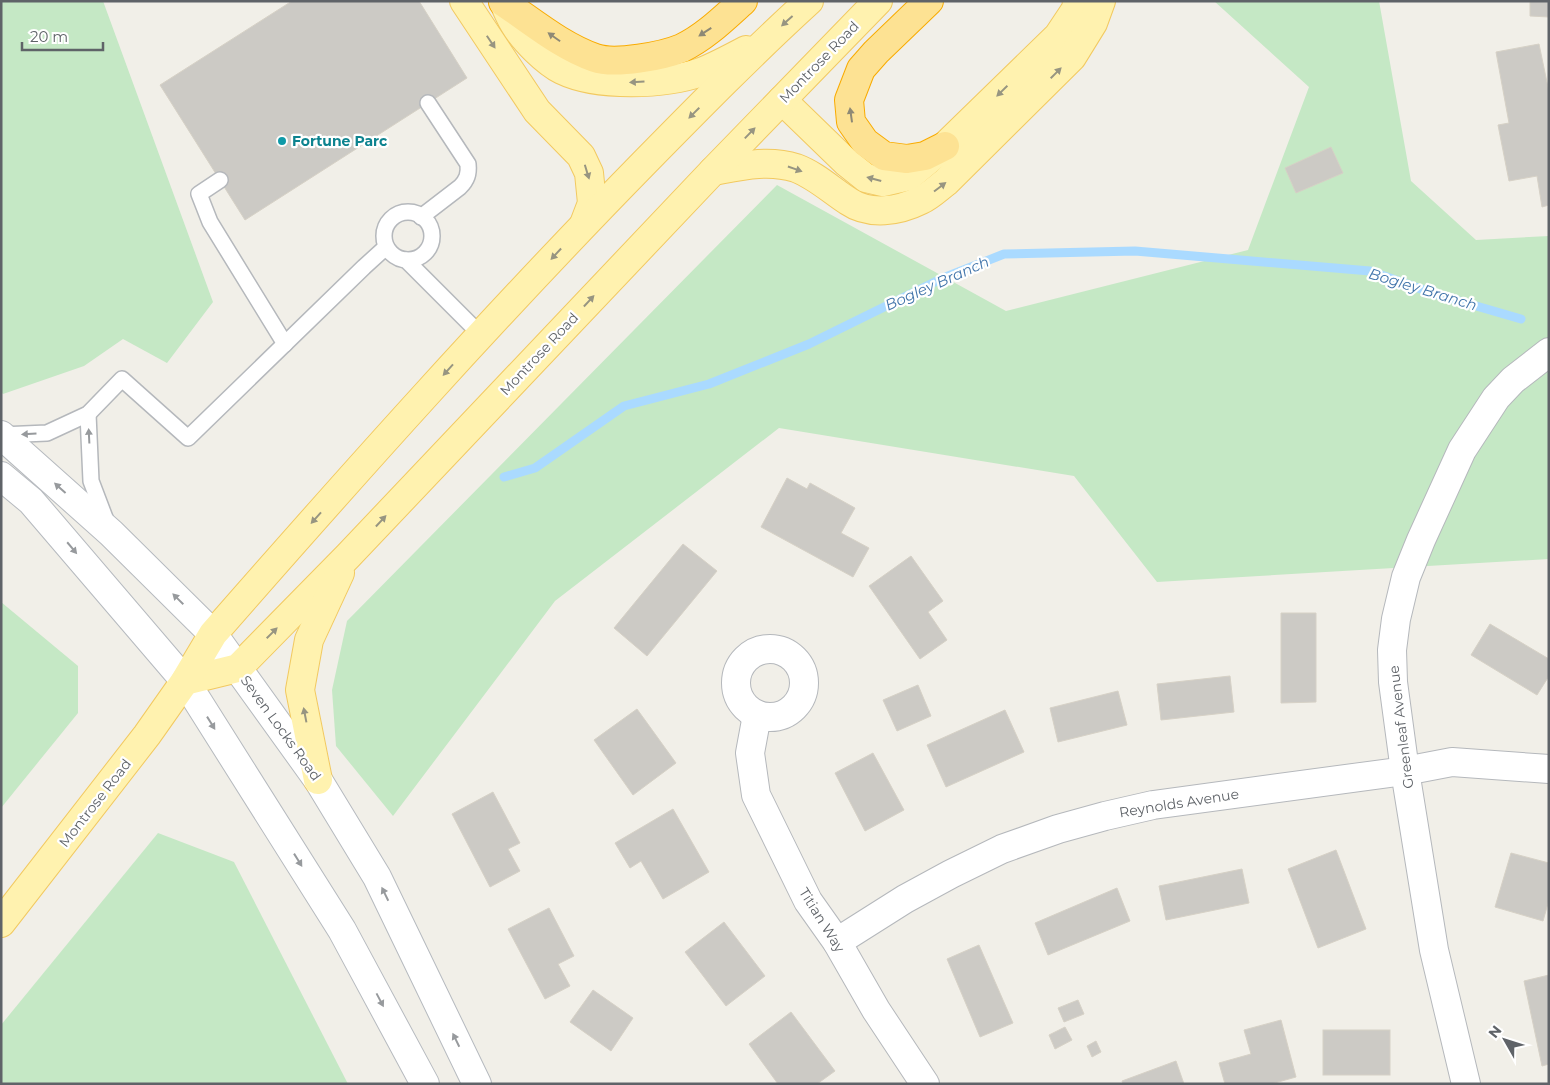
<svg xmlns="http://www.w3.org/2000/svg" width="1550" height="1085" font-family="Montserrat,sans-serif">
<style>
.green{fill:#c5e8c5}
.lines{fill:none;stroke-linecap:round;stroke-linejoin:round}
.stream{stroke:#aadaff;stroke-width:9}
.building{fill:#cccac5;stroke:#d6d1c6}
.service-casing{stroke:#b5b8bc;stroke-width:18}
.minor-casing{stroke:#b5b8bc;stroke-width:30}
.secondary-casing{stroke:#b6babf;stroke-width:30}
.primary-casing{stroke:#f2c960;stroke-width:30}
.motorway-casing{stroke:#f9ab00;stroke-width:30}
.service{stroke:#fff;stroke-width:15}
.minor{stroke:#fff;stroke-width:28}
.secondary{stroke:#fff;stroke-width:28}
.primary{stroke:#fff2af;stroke-width:28}
.motorway{stroke:#fde293;stroke-width:28}
.oneway{fill:#979581}
.oneway2{fill:#8e8975}
.oneway3{fill:#979a9d}
.culture-dot{fill:#0f9aa8;stroke:#fff;stroke-width:2}
.labels{text-anchor:middle;dominant-baseline:central;stroke-width:4.5;stroke-linejoin:round;paint-order:stroke}
.street-label{font-size:14px;fill:#5f6368;stroke:#fff}
.culture-label{font-size:14px;font-weight:bold;fill:#0d838f;stroke:#fff;text-anchor:start}
.water-label{font-size:15px;font-style:italic;fill:#4174aa;stroke:#fff}
</style>
<rect width="100%" height="100%" fill="#f1efe8"/>
<g class="green">
<path d="M1,1H103L213,302L167,363L123,339L84,366L3,394L1,392Z"/>
<path d="M1214,1H1379L1411,181L1476,240L1549,236V559L1157,582L1074,476L779,428L555,601L393,816L336,746L332,690L347,621L777,185L1006,311L1248,250L1309,87Z"/>
<path d="M1,602L78,666V713L1,808Z"/>
<path d="M158,833L234,862L348,1084H1V1025Z"/>
</g>
<g class="lines">
<path class="stream" d="M504,477L535,468L624,406L709,384L809,344L943,278L1004,254L1135,251L1370,271L1435,294L1521,319"/>
</g>
<g class="building">
<path d="M292,1H419L467,78L245,220L160,85Z"/>
<path d="M1530,1H1549V17L1530,16Z"/>
<path d="M1539,44L1549,92V205L1542,207L1537,176L1509,181L1498,125L1509,123L1496,52Z"/>
<path d="M1331,147L1343,173L1296,193L1285,168Z"/>
<path d="M787,478L807,489L810,483L855,508L841,533L869,548L853,577L761,527Z"/>
<path d="M683,544L717,571L647,656L614,628Z"/>
<path d="M911,556L943,601L928,612L947,640L920,659L869,586Z"/>
<path d="M1281,613H1316V702L1281,703Z"/>
<path d="M1490,624L1549,659V676L1537,695L1471,655Z"/>
<path d="M1230,676L1234,712L1161,720L1157,684Z"/>
<path d="M918,685L931,716L897,731L883,700Z"/>
<path d="M1118,691L1127,725L1058,742L1050,708Z"/>
<path d="M637,709L676,763L633,795L594,740Z"/>
<path d="M1005,710L1024,752L946,787L927,745Z"/>
<path d="M873,753L904,810L865,831L835,773Z"/>
<path d="M493,792L520,843L508,849L520,871L490,887L452,814Z"/>
<path d="M673,809L709,872L663,899L641,861L630,868L615,843Z"/>
<path d="M1336,850L1366,929L1318,948L1288,869Z"/>
<path d="M1511,853L1549,863V900L1543,921L1495,907Z"/>
<path d="M1242,869L1249,903L1166,920L1159,886Z"/>
<path d="M1117,888L1130,921L1048,955L1035,923Z"/>
<path d="M549,908L574,956L558,964L570,986L545,999L508,929Z"/>
<path d="M724,922L765,976L726,1006L685,952Z"/>
<path d="M979,945L1013,1023L980,1037L947,959Z"/>
<path d="M1549,975V1064L1542,1066L1524,981Z"/>
<path d="M593,990L633,1018L611,1051L570,1022Z"/>
<path d="M1078,1000L1084,1014L1064,1022L1058,1008Z"/>
<path d="M791,1012L835,1071L817,1084H778L749,1044Z"/>
<path d="M1281,1020L1296,1077L1271,1084H1225L1219,1063L1251,1054L1244,1030Z"/>
<path d="M1065,1027L1072,1040L1055,1049L1049,1035Z"/>
<rect x="1323" y="1030" width="67" height="45"/>
<path d="M1096,1041L1101,1052L1092,1057L1087,1046Z"/>
<path d="M1176,1061L1184,1084H1123L1122,1081Z"/>
</g>
<g class="lines">
<g class="service-casing">
<g id="service">
<path d="M220,180L199,194L210,222L285,344"/>
<circle cx="408" cy="236" r="24"/>
<path d="M421,217L460,187C467,180 469,174 468,164L428,103"/>
<path d="M406,260L480,334"/>
<path d="M88,414L91,481L107,523"/>
<path d="M1,435L47,433L88,414L122,379L188,438L364,267L386,247"/>
</g>
</g>
<g class="minor-casing">
<g id="minor">
<circle cx="770" cy="683" r="34"/>
<path d="M757,715L750,753L756,795L808,901L837,942L876,1010L925,1084"/>
<path d="M837,942L905,899L951,874L1002,849L1058,829L1105,816L1153,805L1405,771L1452,762L1549,769"/>
<path d="M1466,1084L1434,950L1405,771L1393,682L1392,650L1396,619L1406,577L1421,540L1462,450L1496,398L1513,380L1549,352"/>
</g>
</g>
<g class="secondary-casing">
<g id="secondary">
<path d="M1,435L111,533L213,634L318,780L377,877L477,1084"/>
<path d="M1,476L31,501L185,681L342,930L425,1084"/>
</g>
</g>
<g class="primary-casing">
<g id="primary">
<path d="M464,1L537,111L581,156L589,173L592,203L584,224"/>
<path d="M503,1C507,9 510,18 515,25C524,40 546,62 562,70C597,87 665,85 701,72C716,66 731,58 746,50"/>
<path d="M782,100L846,162L866,178L883,182L909,176L945,146L1058,36L1076,9L1077,1"/>
<path d="M713,171C740,166 768,159 796,168C815,175 831,190 848,201C870,216 899,211 921,200C930,196 938,188 946,182L1072,57L1093,23L1101,1"/>
<path d="M185,681L238,668L348,556L713,171L878,1"/>
<path d="M318,780L300,690L309,640L340,573"/>
<path d="M1,923L147,735L185,681L213,634C353,474 495,315 644,163C698,108 752,53 809,1"/>
</g>
</g>
<g class="motorway-casing">
<g id="motorway">
<path d="M929,1L876,52L861,69L849,100L851,122L865,142L884,156L907,159L925,156L945,146"/>
<path d="M503,2C533,22 561,46 595,58C615,65 663,56 682,48C705,37 724,18 743,1"/>
</g>
</g>
<use href="#service" class="service"/>
<use href="#minor" class="minor"/>
<use href="#secondary" class="secondary"/>
<use href="#primary" class="primary"/>
<use href="#motorway" class="motorway"/>
</g>
<defs><path id="oneway-solid" d="M-6-.8H1V-3.2L6.5 0L1 3.2V.8H-6Z" transform="scale(1.25)"/></defs>
<g class="oneway">
<use href="#oneway-solid" transform="translate(787 21) rotate(138)"/>
<use href="#oneway-solid" transform="translate(491 42) rotate(56)"/>
<use href="#oneway-solid" transform="translate(1056 73) rotate(-45)"/>
<use href="#oneway-solid" transform="translate(637 82) rotate(177)"/>
<use href="#oneway-solid" transform="translate(1002 91) rotate(136)"/>
<use href="#oneway-solid" transform="translate(694 113) rotate(135)"/>
<use href="#oneway-solid" transform="translate(750 133) rotate(-46)"/>
<use href="#oneway-solid" transform="translate(795 169) rotate(19)"/>
<use href="#oneway-solid" transform="translate(587 172) rotate(73)"/>
<use href="#oneway-solid" transform="translate(874 179) rotate(-165)"/>
<use href="#oneway-solid" transform="translate(940 187) rotate(-37)"/>
<use href="#oneway-solid" transform="translate(556 254) rotate(133)"/>
<use href="#oneway-solid" transform="translate(589 301) rotate(-47)"/>
<use href="#oneway-solid" transform="translate(448 370) rotate(132)"/>
<use href="#oneway-solid" transform="translate(316 518) rotate(132)"/>
<use href="#oneway-solid" transform="translate(381 521) rotate(-47)"/>
<use href="#oneway-solid" transform="translate(272 633) rotate(-45)"/>
<use href="#oneway-solid" transform="translate(305 715) rotate(-101)"/>
</g>
<g class="oneway2">
<use href="#oneway-solid" transform="translate(705 32) rotate(147)"/>
<use href="#oneway-solid" transform="translate(554 37) rotate(-145)"/>
<use href="#oneway-solid" transform="translate(851 115) rotate(-98)"/>
</g>
<g class="oneway3">
<use href="#oneway-solid" transform="translate(29 434) rotate(177)"/>
<use href="#oneway-solid" transform="translate(89 436) rotate(-93)"/>
<use href="#oneway-solid" transform="translate(60 488) rotate(-138)"/>
<use href="#oneway-solid" transform="translate(72 548) rotate(50)"/>
<use href="#oneway-solid" transform="translate(178 599) rotate(-135)"/>
<use href="#oneway-solid" transform="translate(211 723) rotate(58)"/>
<use href="#oneway-solid" transform="translate(298 860) rotate(58)"/>
<use href="#oneway-solid" transform="translate(385 894) rotate(-116)"/>
<use href="#oneway-solid" transform="translate(380 1000) rotate(62)"/>
<use href="#oneway-solid" transform="translate(456 1040) rotate(-116)"/>
</g>
<circle class="culture-dot" cx="282" cy="141" r="5"/>
<g class="labels">
<g class="street-label">
<text transform="translate(819 62) rotate(-46)">Montrose Road</text>
<text transform="translate(539 354) rotate(-47)">Montrose Road</text>
<text transform="translate(1401 727) rotate(-97)">Greenleaf Avenue</text>
<text transform="translate(281 728) rotate(54)">Seven Locks Road</text>
<text transform="translate(95 803) rotate(-52)">Montrose Road</text>
<text transform="translate(1179 803) rotate(-9)">Reynolds Avenue</text>
<text transform="translate(822 920) rotate(58)">Titian Way</text>
</g>
<g class="culture-label">
<text x="292" y="141">Fortune Parc</text>
</g>
<g class="water-label">
<text transform="translate(937 283) rotate(-24)">Bogley Branch</text>
<text transform="translate(1423 289) rotate(17)">Bogley Branch</text>
</g>
</g>
<rect width="1550" height="1085" fill="none" stroke="#5f6368" stroke-width="5"/>
<g transform="translate(1505 1040) rotate(309)" stroke="#ffffff" stroke-width="4" paint-order="stroke">
<path d="M0-4L9 19L0 12L-9 19Z" fill="#5f6368"/>
<text y="-8" font-size="14" font-weight="bold" text-anchor="middle" fill="#5f6368">N</text>
</g>
<path d="M22 42v8h81v-8" fill="none" stroke="#5f6368" stroke-width="2.5"/>
<text x="30" y="42" font-size="15" fill="#5f6368" stroke="#ffffff" stroke-width="4" paint-order="stroke">20 m</text>
</svg>
